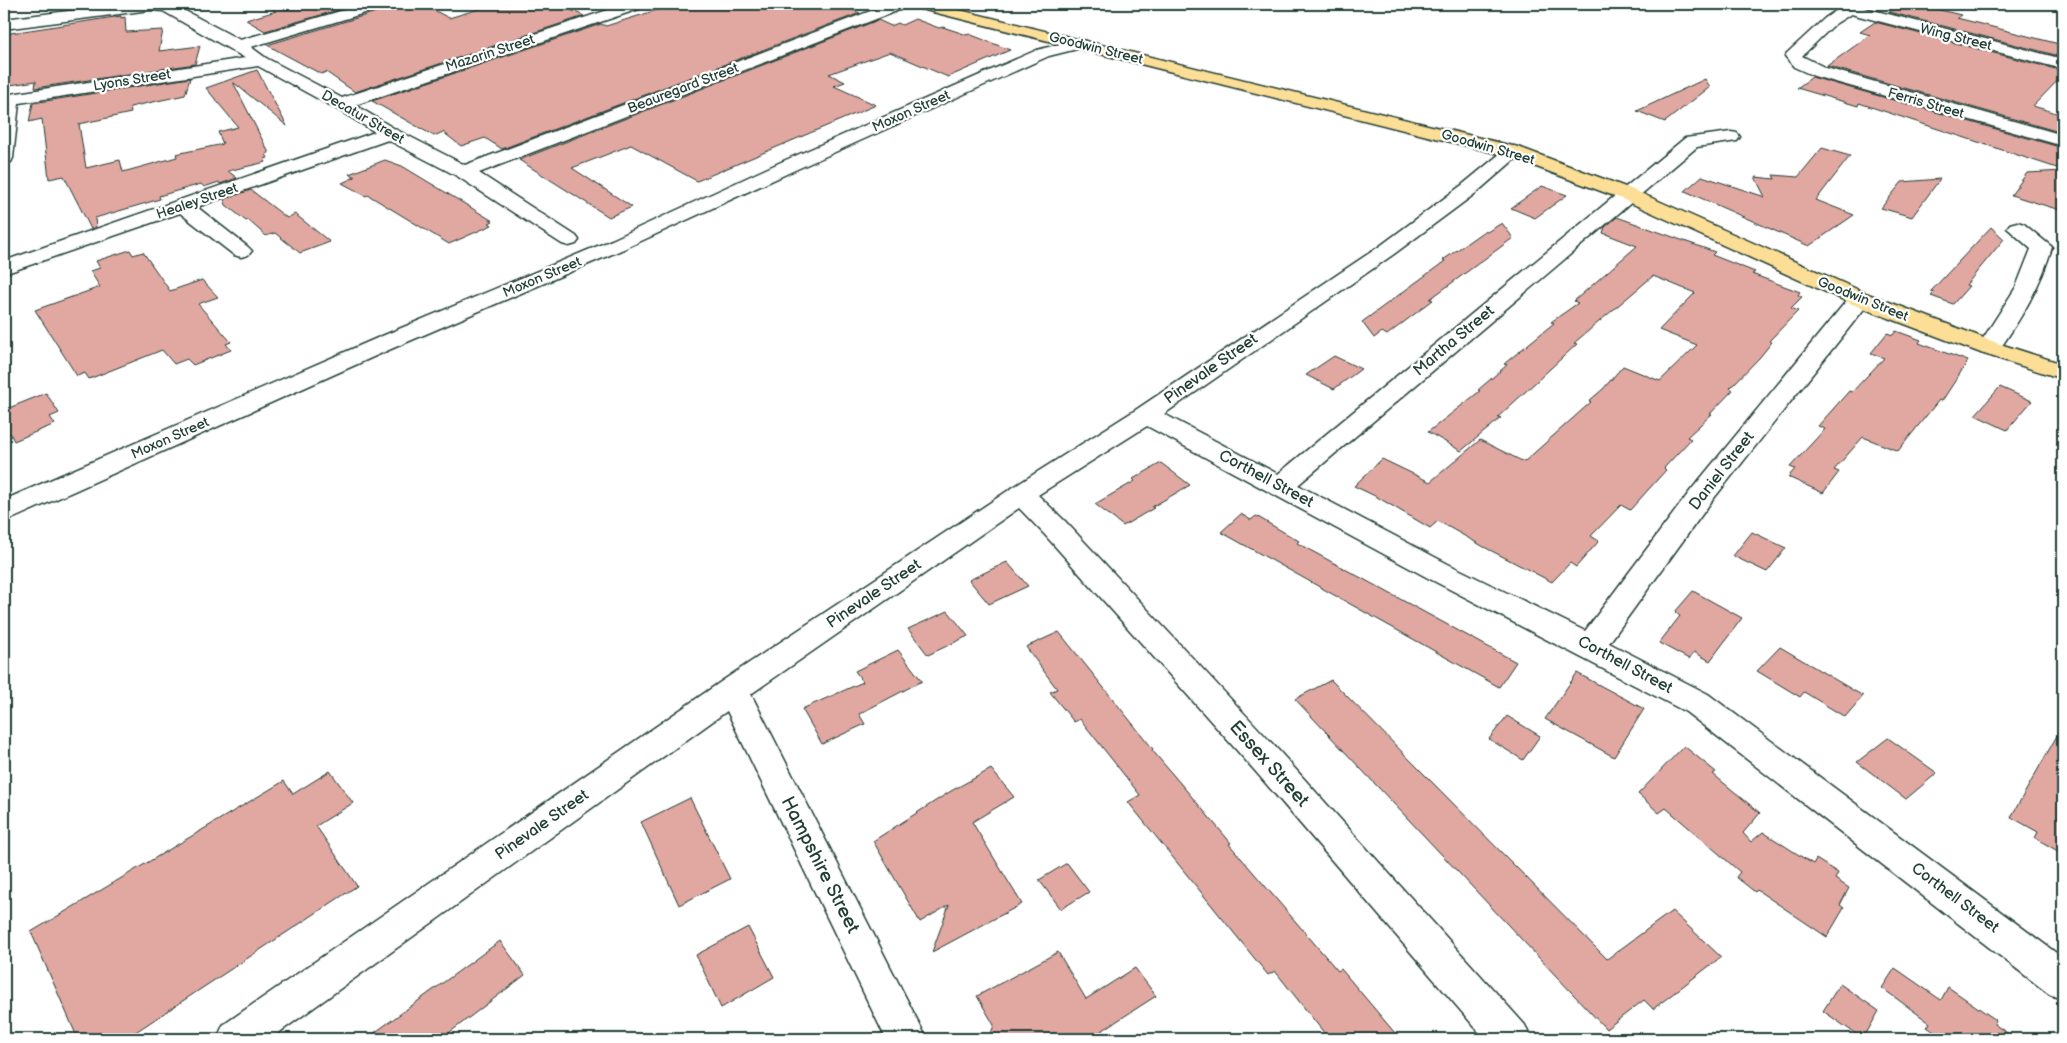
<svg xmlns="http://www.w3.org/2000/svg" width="2067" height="1043" font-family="'Balsamiq Sans',sans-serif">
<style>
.building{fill:#e1a7a1;stroke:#1f3d34}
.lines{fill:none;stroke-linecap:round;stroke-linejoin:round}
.minor-casing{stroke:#1f3d34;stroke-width:3}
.major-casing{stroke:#1f3d34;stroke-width:3}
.minor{fill:#fff;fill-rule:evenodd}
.major{fill:#fcde96;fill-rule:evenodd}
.labels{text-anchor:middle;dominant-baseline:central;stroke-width:4.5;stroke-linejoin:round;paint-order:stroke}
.far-street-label{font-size:14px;fill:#1f3d34;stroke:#fff}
.street-label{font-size:16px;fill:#1f3d34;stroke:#fff}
.near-street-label{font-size:19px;fill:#1f3d34;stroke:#fff}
</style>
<rect width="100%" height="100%" fill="#fff"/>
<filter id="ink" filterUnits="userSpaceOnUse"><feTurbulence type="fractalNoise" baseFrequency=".02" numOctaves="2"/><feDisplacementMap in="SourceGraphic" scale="10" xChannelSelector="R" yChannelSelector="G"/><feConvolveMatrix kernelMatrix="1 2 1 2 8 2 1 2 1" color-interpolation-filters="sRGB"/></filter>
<g filter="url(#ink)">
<g class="building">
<path d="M263,4H359L265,31L246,20L276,11Z"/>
<path d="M389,4H422L449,18L495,4H558L584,16L355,92L326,72L321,74L267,45L386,9Z"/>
<path d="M676,4H839L860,13L502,149L485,138L461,146L443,132L434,136L372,101L601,24L606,26Z"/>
<path d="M1902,4H1915L1961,15L1957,18L2063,45V57L1889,12Z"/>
<path d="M121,16V18L125,17L126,32L163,30L159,51L200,46L195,64L35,88L36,81L4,86V34Z"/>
<path d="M915,19L939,28L943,27L967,35L969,34L1010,50L948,77L890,52L829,74L845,82L834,86L876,105L697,181L631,145L572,168L632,207L609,217L519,160L878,20L891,26L898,23L902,25Z"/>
<path d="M1875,22L2063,71V75L2033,106L2063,115V133L1827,66L1870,35L1860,32Z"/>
<path d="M257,70L287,126L233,82L269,153L266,154L268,158L264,159L266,162L228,171L237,178L220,184L219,182L204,187L201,184L159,196L160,199L95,218L96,227L91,229L64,176L49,179L42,119L29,122L33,103L190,78L185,95L130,107L131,113L79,124L86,168L120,160L123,172L177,157L176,154L223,144L218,132L238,127L206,88Z"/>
<path d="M1812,77L2063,148V170L1859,103L1858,106L1797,88Z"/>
<path d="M1705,79L1710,87L1665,122L1637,111Z"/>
<path d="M1822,148L1850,156L1816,200L1854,215L1809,246L1685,191L1702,176L1765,197L1755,177L1775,179L1773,175L1798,177Z"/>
<path d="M385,160L402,166L493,221L489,223L492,225L449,244L368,195L366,196L342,183L355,177L349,174Z"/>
<path d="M2063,171V211L2011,195L2027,173Z"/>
<path d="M1940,179L1912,217L1881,208L1902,182Z"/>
<path d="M1542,186L1567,195L1535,218L1511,208Z"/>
<path d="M251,190L287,218L295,214L330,242L300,253L275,233L266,236L248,220L246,221L226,205L224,199Z"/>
<path d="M1617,217L1715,252L1712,255L1755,272L1752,274L1800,292L1798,295L1802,297L1791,308L1798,311L1769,341L1772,342L1760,357L1730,388L1733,390L1710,414H1712L1687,437L1691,439L1664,468L1666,470L1630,510L1621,505L1591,536L1599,541L1576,567L1570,563L1552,582L1484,547L1438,521L1430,528L1377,497L1354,486L1382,459L1430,482L1480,440L1524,462L1591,402L1589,401L1603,389L1623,366L1660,381L1697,345L1659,330L1695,293L1653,276L1574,343L1577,344L1498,417L1501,418L1461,451L1428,432L1480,391L1478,390L1507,365L1504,364L1554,323L1551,322L1578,303L1574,301L1637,246L1603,233L1605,227Z"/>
<path d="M1502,223L1513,238L1430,299L1433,300L1387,335L1382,332L1374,338L1362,322L1445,261L1443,260L1484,231L1487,232Z"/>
<path d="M1991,227L2004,239L1966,285L1969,286L1953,304L1931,296L1935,292L1931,291Z"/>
<path d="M130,250L133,255L143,252L170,291L202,280L218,297L198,304L231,342L226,344L231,350L193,365L187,359L174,364L162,350L89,379L85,373L77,376L35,310L100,287L90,271L100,268L96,261Z"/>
<path d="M1896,331L1921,340L1919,343L1968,361L1942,401L1939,400L1898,451L1863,437L1834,470L1839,472L1823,493L1788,477L1795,469L1790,467L1825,429L1818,426L1849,391L1852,392L1884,358L1871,353L1887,333L1893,335Z"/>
<path d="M1334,356L1361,369L1334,389L1306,375Z"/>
<path d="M2000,387L2032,401L2007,430L1975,415Z"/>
<path d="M46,393L59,413L50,417L55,424L14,441L10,433L4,435V410Z"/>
<path d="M1161,463L1190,485L1152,507L1154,508L1123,526L1095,504L1135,481L1133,479Z"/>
<path d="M1241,514L1251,520L1256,516L1299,541L1297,543L1516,662L1499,687L1221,532Z"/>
<path d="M1752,532L1786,548L1767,572L1733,556Z"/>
<path d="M1007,562L1028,586L989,604L969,580Z"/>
<path d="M1693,591L1742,618L1710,661L1694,652L1689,659L1659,643L1680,616L1675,612Z"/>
<path d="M948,611L968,636L928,655L908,629Z"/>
<path d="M1059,632L1153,749L1152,750L1231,843L1229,844L1338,971L1341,969L1400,1039H1329L1275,971L1268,975L1128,802L1140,795L1080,719L1074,722L1050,692L1057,689L1026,647Z"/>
<path d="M1780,647L1863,696L1845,717L1804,692L1800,697L1757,671Z"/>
<path d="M898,650L922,681L859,714L865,724L822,744L802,709L863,682L855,671Z"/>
<path d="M1577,673L1644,709L1614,757L1545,719Z"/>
<path d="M1331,680L1607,959L1672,911L1721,957L1653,1009L1644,1000L1606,1029L1295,699Z"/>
<path d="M1507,716L1540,736L1523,760L1489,739Z"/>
<path d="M2063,725V854L2035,838L2038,832L2011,817Z"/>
<path d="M1888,738L1937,773L1906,799L1857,762Z"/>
<path d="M1684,746L1716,772L1713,774L1760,813L1743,833L1751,842L1763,832L1813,864L1816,859L1838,873L1835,879L1849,888L1840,905L1844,908L1827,937L1757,890L1755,892L1736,877L1740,872L1666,808L1659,813L1638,794Z"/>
<path d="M991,769L1014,797L972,822L1022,904L932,952L949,905L920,922L873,841L951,791Z"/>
<path d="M330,771L353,803L316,826L357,886L125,1039H78L31,932L284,781L293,794Z"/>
<path d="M690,798L730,879L679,905L641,822Z"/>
<path d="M1067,863L1089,892L1061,909L1039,880Z"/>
<path d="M748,927L774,977L721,1008L696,955Z"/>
<path d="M500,941L525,975L441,1039H366Z"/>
<path d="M1058,952L1086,999L1135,968L1156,996L1089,1039H989L994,1025L977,996Z"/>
<path d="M1895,968L1941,1000L1948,987L1996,1020L1994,1024L2016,1039H1944L1927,1027L1930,1023L1882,988Z"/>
<path d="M1840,984L1879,1011L1863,1039L1823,1011Z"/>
</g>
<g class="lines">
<g class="minor-casing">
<g id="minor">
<path d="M125,4H172L240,40L365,4H387L385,7L251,47L266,58L342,98L626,4H647L645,7L355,105L395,129L465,165L889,4H910L907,7L479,173L576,236L579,240L576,244L569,246L562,244L457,176L388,140L197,207L248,247L252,251L248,255L241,257L234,255L180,213L4,274V261L375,132L335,108L258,66L19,103L13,158L11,162L4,164V95L245,58L163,11L150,10L4,29V19Z"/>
<path d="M1846,4H1863L1861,7L2063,59V69L1851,14L1835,24L1802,56L1826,68L2063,135V146L1814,76L1794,67L1785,56L1787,53L1825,18Z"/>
<path d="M1079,39L1085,41L1087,44L1085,47L1049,56L795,170L626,248L391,349L14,518L4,520V500L375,339L612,240L781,162L1037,50Z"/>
<path d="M1731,132L1737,133L1740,137L1737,141L1697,147L1298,485L1448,564L1585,631L1691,490L1852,294L1860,292L1868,294L1871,299L1868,304L1711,502L1609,643L1708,694L2063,958V1000L2049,994L1686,712L1428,578L1147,426L1038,495L1065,521L1280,752L1525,1025L1531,1039H1485L1256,772L1045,535L1019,508L751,694L927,1039H886L727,711L270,1039H217L223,1025L722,681L1012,488L1137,409L1380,246L1462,185L1507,148L1514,146L1521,148L1523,152L1476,193L1394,254L1164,414L1278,474L1685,138Z"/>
<path d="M2017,222L2024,224L2052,247C2041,286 2020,320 1997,353L1989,355L1981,353L1977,348L2016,287L2031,249L2007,228L2010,224Z"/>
</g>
</g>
<g class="major-casing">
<path id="major" d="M911,4H935L1521,148L1636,191L1868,294L1997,343L2063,364V379L1981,353L1852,304L1622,199L1507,156L913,7Z"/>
</g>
<use href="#minor" class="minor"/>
<use href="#major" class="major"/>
</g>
</g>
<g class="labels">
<g class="far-street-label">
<text transform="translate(1956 37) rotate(14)">Wing Street</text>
<text transform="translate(1096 48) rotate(14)">Goodwin Street</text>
<text transform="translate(490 53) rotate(-18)">Mazarin Street</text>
<text transform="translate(132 80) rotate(-9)">Lyons Street</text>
<text transform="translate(683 88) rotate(-21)">Beauregard Street</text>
<text transform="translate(1926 103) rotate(16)">Ferris Street</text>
<text transform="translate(911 111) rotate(-24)">Moxon Street</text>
<text transform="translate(363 117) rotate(30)">Decatur Street</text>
<text transform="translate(1488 147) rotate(16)">Goodwin Street</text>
<text transform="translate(197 201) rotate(-19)">Healey Street</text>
<text transform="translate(542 277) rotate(-23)">Moxon Street</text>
<text transform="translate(1863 299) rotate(22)">Goodwin Street</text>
<text transform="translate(170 438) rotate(-24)">Moxon Street</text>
</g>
<g class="street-label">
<text transform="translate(1454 341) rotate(-40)">Martha Street</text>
<text transform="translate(1211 369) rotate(-35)">Pinevale Street</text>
<text transform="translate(1722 471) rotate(-52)">Daniel Street</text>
<text transform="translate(1266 479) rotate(28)">Corthell Street</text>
<text transform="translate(874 594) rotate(-34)">Pinevale Street</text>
<text transform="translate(1625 665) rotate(28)">Corthell Street</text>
<text transform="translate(542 825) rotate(-35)">Pinevale Street</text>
<text transform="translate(1955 898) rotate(37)">Corthell Street</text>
</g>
<g class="near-street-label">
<text transform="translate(1269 764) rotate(48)">Essex Street</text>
<text transform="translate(820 865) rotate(63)">Hampshire Street</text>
</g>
</g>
<rect width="2067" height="1043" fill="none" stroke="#fff" stroke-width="20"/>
<rect x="10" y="10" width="2047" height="1023" fill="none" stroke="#1f3d34" stroke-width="2" filter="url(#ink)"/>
</svg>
